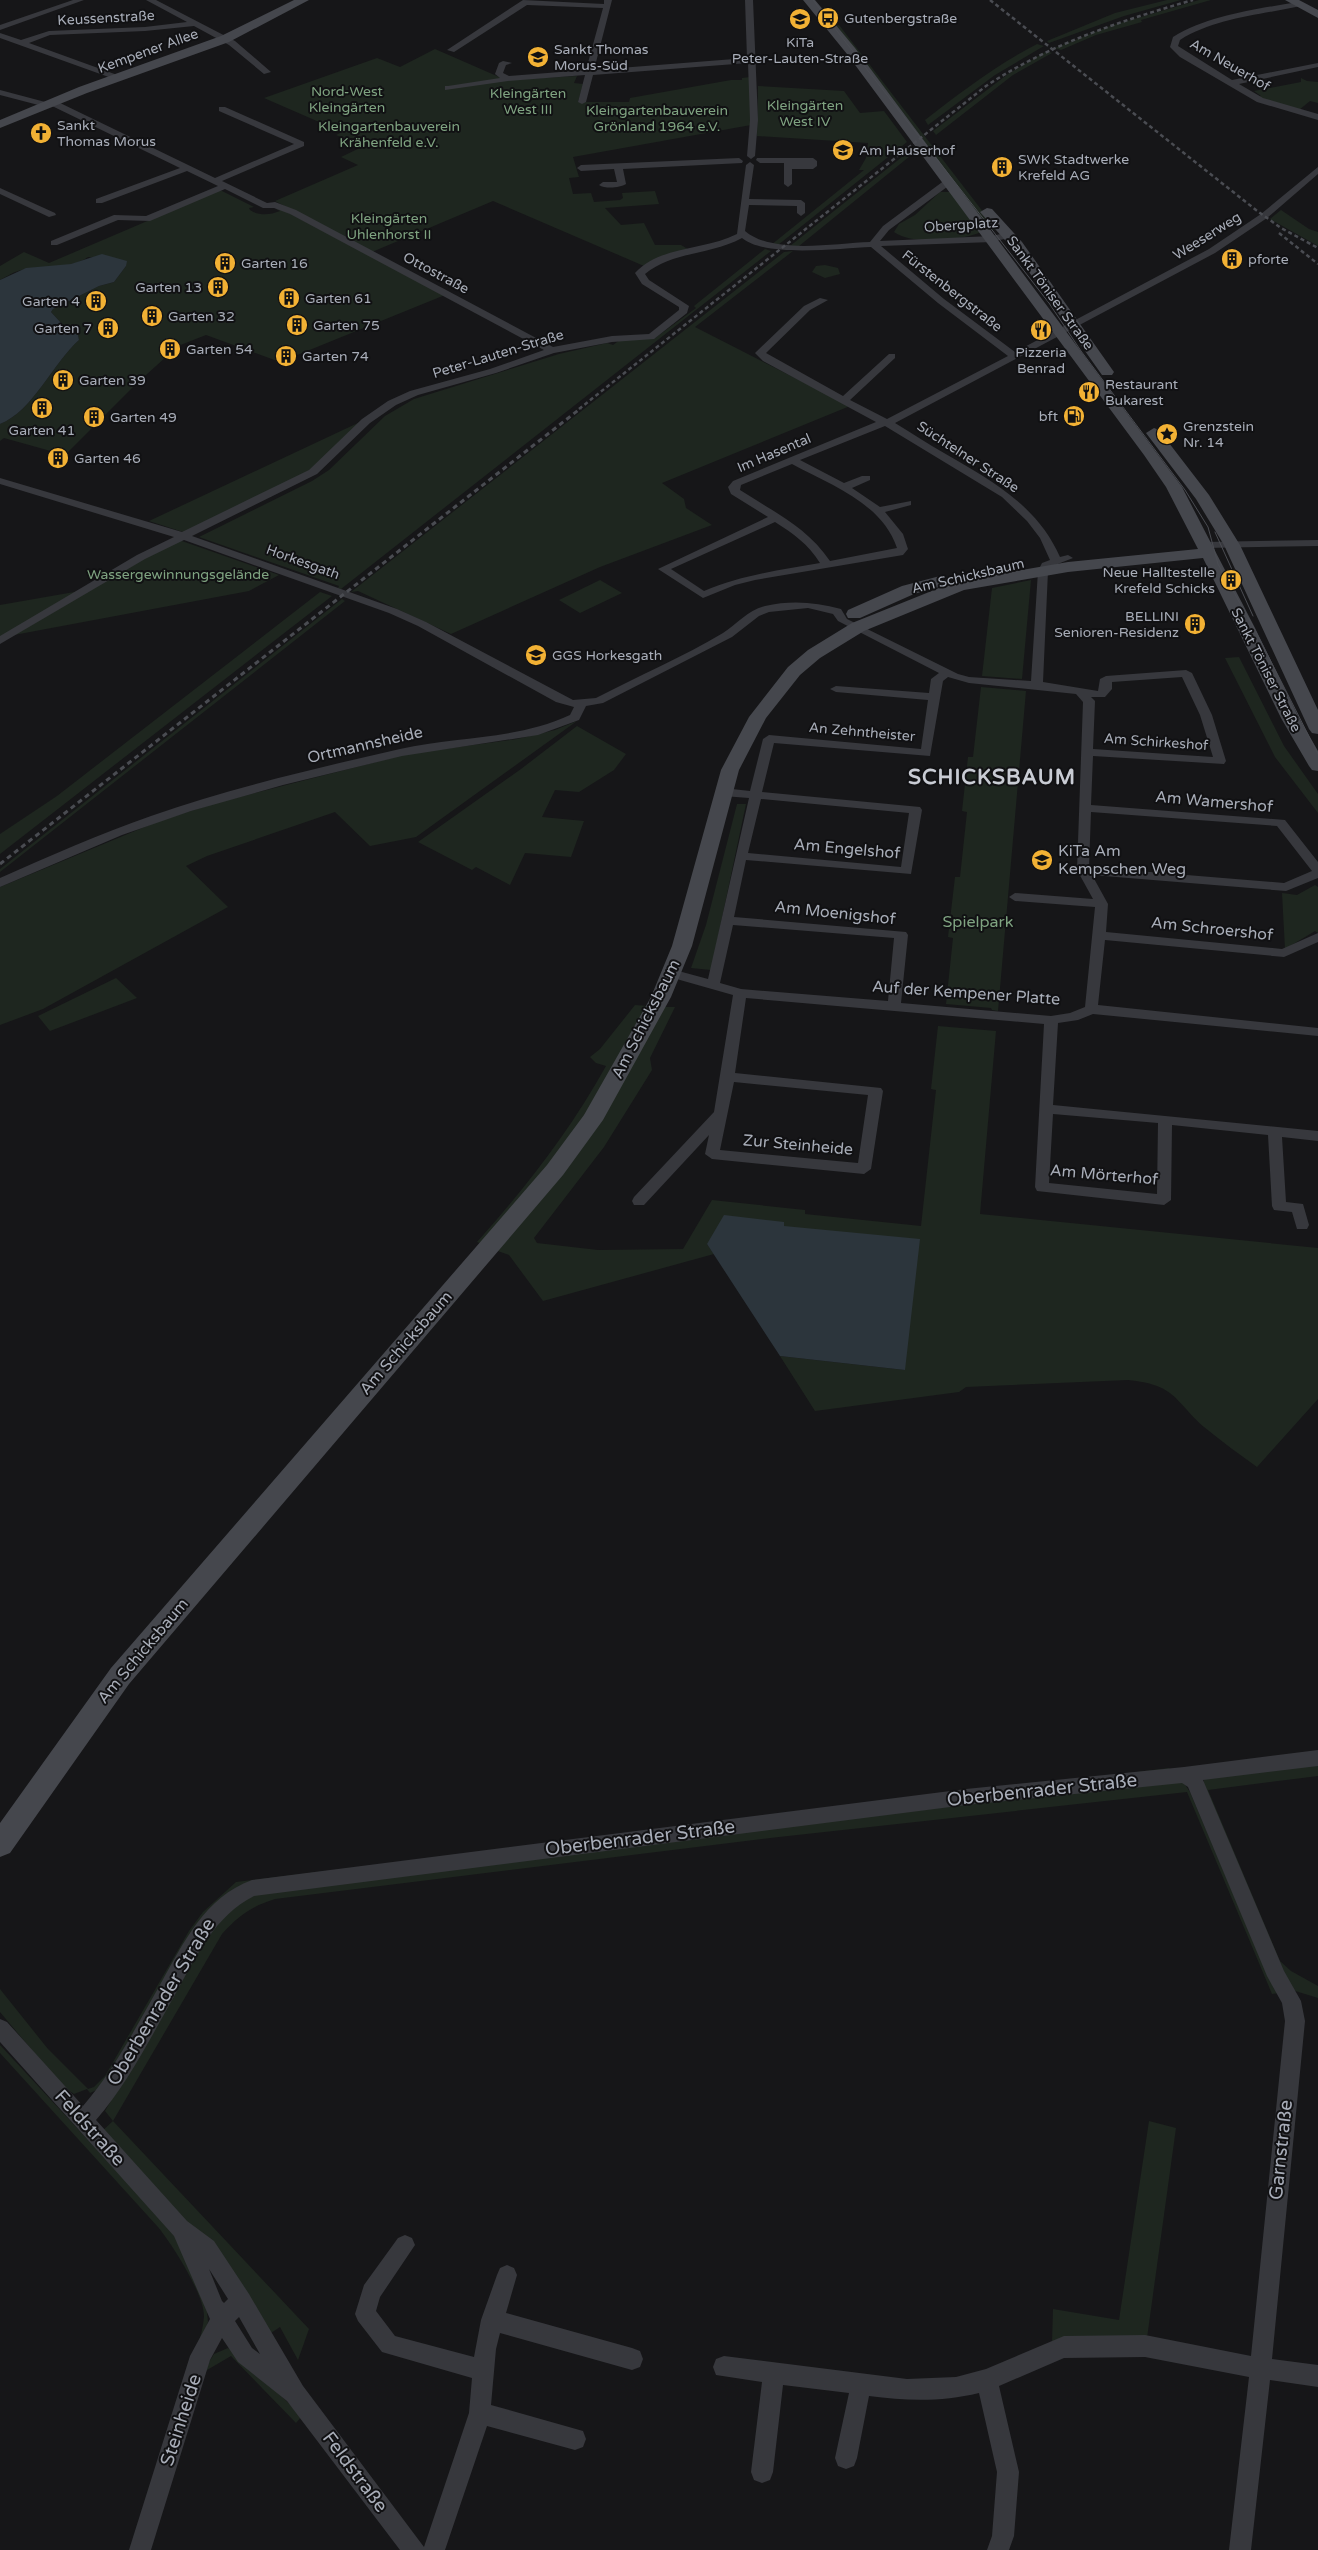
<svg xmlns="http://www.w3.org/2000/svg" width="1318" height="2550" font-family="'Varela Round',sans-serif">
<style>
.green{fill:#1e261f}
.water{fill:#2c353c}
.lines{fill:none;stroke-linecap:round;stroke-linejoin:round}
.street{fill:#37383d;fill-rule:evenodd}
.secondary{fill:#45474d;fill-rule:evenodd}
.tram{stroke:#4a4c52;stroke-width:1}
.rail-far1{stroke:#4a4c52;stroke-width:2.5;stroke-dasharray:4 3;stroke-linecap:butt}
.rail{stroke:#4a4c52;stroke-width:3;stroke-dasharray:5 4;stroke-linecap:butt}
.labels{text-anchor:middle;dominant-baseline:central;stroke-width:4;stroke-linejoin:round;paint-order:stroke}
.far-street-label{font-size:14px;fill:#a8adb8;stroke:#111113}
.far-poi-label{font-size:14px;fill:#a8adb8;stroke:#111113;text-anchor:start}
.far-park-label{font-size:14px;fill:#7fa381;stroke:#111113}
.street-label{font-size:16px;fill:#a8adb8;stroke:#111113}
.poi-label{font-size:16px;fill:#a8adb8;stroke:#111113;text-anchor:start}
.park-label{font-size:16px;fill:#7fa381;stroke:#111113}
.near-street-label{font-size:19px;fill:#a8adb8;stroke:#111113}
.district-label{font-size:21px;font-weight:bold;letter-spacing:1px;fill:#c9ccd4;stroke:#111113}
</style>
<rect width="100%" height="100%" fill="#161618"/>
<g class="green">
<path d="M1167,0H1181L1124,16L1049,43L1047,41L1115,13Z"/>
<path d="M1199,0H1211L1141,20L1142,22L1096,35L1061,50L1055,48L1110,26Z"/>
<path d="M839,25L997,230H989L832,26Z"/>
<path d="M1037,44L1044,46L995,75L928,125L925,120C961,92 996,65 1037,44Z"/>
<path d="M435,49L506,80L577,76L574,83L583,84L578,102H629L630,98L731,80H742V78L750,77L751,125L573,157L579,177L569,178L573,194L591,193L594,202L620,200L623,198L622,193L655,191L659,204L605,208L621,225L644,223L655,245H681L691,251L644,266L493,201L372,252L275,201L358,165L341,157L364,146L336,135L342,132L264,98L377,58L400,67Z"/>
<path d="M1047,51L1052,53L1013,75L936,135L933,131L1008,74Z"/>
<path d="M1301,78L1307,81L1318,82V103L1310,101L1299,110L1258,97L1261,96L1254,91L1301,82Z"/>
<path d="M758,86L844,91L860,113L884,111L907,142L778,245H771L864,170H859L866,158L868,143L757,136Z"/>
<path d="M912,149L915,152L799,246H790Z"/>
<path d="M220,190L254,207L249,208L250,210C259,216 270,215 280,211L276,209L278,208L285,211L445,295L280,362L206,335L178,346L135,385L65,455L4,438L0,441V424C33,411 53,363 79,340L78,335L62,324L51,312L53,309L99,286L114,282L126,266V261L88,257C68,271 41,264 18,271C11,273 6,277 0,280V266L24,252L49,263Z"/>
<path d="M940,192H951L981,232C962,241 911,245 894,232L899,224L915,215Z"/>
<path d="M1281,210L1309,229L1318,232V246L1270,219Z"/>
<path d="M765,249L771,251L341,589L338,588L339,586L199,537L312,481L329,470L385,416L414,399L559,354L607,343L613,345L620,340L655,338L696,308L694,306Z"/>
<path d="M793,251L695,327L850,406L662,483L684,499L686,508L712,525L600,567L451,634L358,591L351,592L784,252Z"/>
<path d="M825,265L838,268L840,274L825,278L812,272L816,266Z"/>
<path d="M360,422L320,464L294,481L186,533L149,521Z"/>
<path d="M179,540L279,575L249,591L14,635L148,556Z"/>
<path d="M600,580L622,593L580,613L559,600Z"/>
<path d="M1031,580L1022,679L982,676L992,588Z"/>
<path d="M80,591L0,637V605Z"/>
<path d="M320,592L332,596L0,854V834L57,796Z"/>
<path d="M342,599L345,601L0,872V869Z"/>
<path d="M1239,657L1284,746L1318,794V813L1275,757L1225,658Z"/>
<path d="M981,687L1026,691L998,1011L992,1010L991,1008L946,1004L953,938L948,937L955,877H960L967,812L962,811L968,757H973Z"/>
<path d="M577,721L416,837L370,846L335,812L207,856L186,866L228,907L43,1009L0,1025V887L159,821L216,803L407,754L517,739L555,730Z"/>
<path d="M577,726L626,754L614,770L579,792L555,790L542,817L584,821L571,857L525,853L510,885L476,867L472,870L418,842L521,769Z"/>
<path d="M737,804H746L711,970L691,968L706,925Z"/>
<path d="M1315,885L1318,887V933L1315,931L1285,949L1282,893L1297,895Z"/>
<path d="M116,978L137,998L50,1031L38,1016Z"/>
<path d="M635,1005L648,1006L642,1017L639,1019L592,1106L553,1160L483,1244L477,1242C526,1187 570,1131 606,1066L596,1063L590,1057L600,1049Z"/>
<path d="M663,1007H675L650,1058L652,1070L604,1147L534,1238L537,1243L598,1250L683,1249L712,1200L805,1210V1214L921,1226L936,1090L931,1089L938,1026L996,1031L980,1214L1318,1248V1399L1257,1467C1239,1454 1221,1441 1204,1427C1173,1399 1176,1385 1128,1380L966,1387L959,1392L815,1411L780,1356L905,1370L784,1226V1222L707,1244L714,1254L543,1301L509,1255L495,1250Z"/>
<path d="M1318,1763V1776L1208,1790L1280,1961L1291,1971L1318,1986V1998L1292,1990L1203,1790L1204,1779Z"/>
<path d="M1169,1768L1171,1771L238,1888L109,2078L99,2089L90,2093L87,2089L74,2094L62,2086L0,2012V1989L48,2049L88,2089L94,2087L105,2076L189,1931L203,1912L236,1882Z"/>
<path d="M1182,1780L1190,1792L1263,1964L1279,1993L1272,1994L1187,1792L779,1837L275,1899C252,1906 238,1916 222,1934L113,2121L309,2329L298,2360L280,2327L271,2333L101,2132L113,2121L105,2111L209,1931L224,1914L253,1894L1047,1794Z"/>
<path d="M0,2045L177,2236L206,2301L208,2322L190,2377L187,2376C193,2357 203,2336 204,2316C204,2294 172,2244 158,2227L0,2053Z"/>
<path d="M1149,2121L1176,2128L1147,2338C1114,2334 1085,2336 1052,2342L1053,2309L1119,2320Z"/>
<path d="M228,2348L237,2353L302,2416L296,2423L231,2356L202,2373L214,2354Z"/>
</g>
<g class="water">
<path d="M102,254L127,261L126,266L114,282L99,286L53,309L51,312L62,324L78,335L79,340C53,363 33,411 0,424V280L26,268L71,264Z"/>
<path d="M724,1215L784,1222V1226L920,1239L905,1370L780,1356L707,1244Z"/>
</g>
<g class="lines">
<g class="street">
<path d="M73,0H84L0,30V25Z"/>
<path d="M146,0H156L235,41L271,72L264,74L229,45L194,26L145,31L50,35L29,43L120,76V80H117L0,38V33L21,40L49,31L145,27L187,22Z"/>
<path d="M523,0L604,4V0H612L594,70L747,58L745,0H753L758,120L755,156L751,159L747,156L750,120L748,63L593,75L586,102L582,104L578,102L585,75L508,81L445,90V86H448L500,78L495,74L499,63L503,61L512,63L506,65L503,73L509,76L586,70L603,8L527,5L454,52L447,50Z"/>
<path d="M1298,2H1301V6C1260,15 1215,18 1180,40L1178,46L1232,80L1318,63V67L1239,84L1263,98L1318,114V120L1257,102L1180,57L1170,47L1173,37C1209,15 1257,9 1298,2Z"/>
<path d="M0,90L49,103L50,105L46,107L0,95Z"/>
<path d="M50,101H56L215,178L294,144L219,111V107H225L304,142V146L222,181L267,203L275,202L296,210L553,347L612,336L649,334L679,310V307L642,284L635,273C659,246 706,250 737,234L746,165L750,162L754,165L749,199L801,200L805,203V213L801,216L797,213V206L749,205L745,231C773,255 835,243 870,242L883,226L945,180H951V184L889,230L880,241L992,236L1009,232L1014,235L1012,237L992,242L881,246L944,299L1015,352L1209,249L1261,214L1318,167V174L1267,218L1215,253L895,423C912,433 928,444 944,453C992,481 1037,505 1060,557L1068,555L1073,558L1050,567L1048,571L1043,682L1098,691L1100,679L1106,676L1186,670L1192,673L1212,715L1226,761L1224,764L1093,756L1091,805L1285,820L1318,862V878L1286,891L1092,875L1108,904L1106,932L1282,949L1318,933V942L1284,957L1105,940L1098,1005L1318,1028V1036L1093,1014L1078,1020L1058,1023L1053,1105L1318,1131V1141L1282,1137L1286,1202L1303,1204L1309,1225L1307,1229H1297L1292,1212L1274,1210L1272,1206L1268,1135L1172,1125L1171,1200L1164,1205L1037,1191L1035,1187L1044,1024L746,998L735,1073L881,1088L883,1091L871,1169L864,1174L712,1159L705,1154L709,1135L644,1205H634L632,1201L634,1197L714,1112L733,995L666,976L664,973L671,969L708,979L749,798L723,796L717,792L723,788L750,791L763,739L769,735L921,749L928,700L836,692L830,689L836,686L929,693L931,679L939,673L838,621L833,614L808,608L769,612L759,616L732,637L603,703L586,706L579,720L538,735L402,756L283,785L191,811L122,835L0,887V878C50,856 99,834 151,816C232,788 316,768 400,749C457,736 516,740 570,715L574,707L556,702L418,626L389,613L184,540L145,559L0,644V636L137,555L174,537L0,484V478L182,532L309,470L362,419L388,401L410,391L490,369L544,350L290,214L274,208H263L225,189L150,221L118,220L57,245H51V241L114,215L146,216L218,186L187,171L102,203H96V199L180,168L50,105ZM742,238C766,258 840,248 871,247L938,303L1008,356L887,419L850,400L895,358V354H889L843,396L766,353L810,310L828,300L820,298L804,306L755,353L763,361L876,422L733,481L728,487L731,494L768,517L658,569L703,598L735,585L755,580L903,555L908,549L903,534L885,512L911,505V501L880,507L852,488L870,480V476H862L844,483L800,460L885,426L1002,497L1027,521L1040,538L1050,560L1042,563L1038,571L1031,681L969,677L958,674L847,619L841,609C815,602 791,600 765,606C748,610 737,624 723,633C683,657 638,676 596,698L573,700L426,622L397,609L192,536L317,474L370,423L396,405L418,395L496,373L554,353L612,342L654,339L687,313L689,306L649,280L645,274C673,251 711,255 742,238ZM792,464C831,485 882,503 897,548L830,561C807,527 774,512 740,490L741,485ZM775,522C794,534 808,544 820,563C780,570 741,575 704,591L671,569ZM948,677L969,683L1076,694L1083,702L1077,870L1093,899L1015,893L1009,897L1015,901L1095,907L1085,1007L1070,1013L1051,1016L901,1003L908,935L906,932L734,917L746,860L911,874L922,810L920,807L762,792L774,743L930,756L943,681ZM1182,677L1200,715L1213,757L1093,749L1095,701L1091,697H1105L1112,689V682ZM761,799L909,813L901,867L748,853ZM1091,812L1277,826L1312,871L1284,883L1089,867ZM733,925L894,938L888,1001L741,989L720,983ZM734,1082L868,1095L858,1163L720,1150ZM1053,1114L1158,1123L1157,1194L1049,1183Z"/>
<path d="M739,158L743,161L742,163L623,169L626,184C620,188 605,189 599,185L603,182H617L614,169L581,171L577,168L581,165Z"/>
<path d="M757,158H813L817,161V166L813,169H792V184L788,187L784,184V163H760L756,160Z"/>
<path d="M0,188L55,213L56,215L49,217L0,194Z"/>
<path d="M1318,540V546L1204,548L1199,545L1204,542Z"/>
<path d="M1318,1750V1766L1203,1780L1284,1971L1301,2001L1305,2021L1272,2359L1318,2365V2387L1270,2380L1251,2550H1229L1249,2377L1145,2357L1064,2358L999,2386L1019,2472L1014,2536L1009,2550H987L992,2536L997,2472L979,2393C942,2402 907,2401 869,2396L857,2458L854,2466L846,2469L838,2466L835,2458L849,2393L783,2385L773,2472L770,2480L762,2483L754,2480L751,2472L762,2382L716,2375L713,2367L716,2359L724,2356L907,2379L956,2377L986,2369L1064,2336L1145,2335L1251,2356L1285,2021L1282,2003L1267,1976L1188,1787L1182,1783L966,1805L254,1896C215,1916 197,1955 177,1991C152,2035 129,2082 96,2120L187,2221L214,2241L249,2294L303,2386L424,2547L469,2413L472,2378L382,2352L358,2321L355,2314L364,2285L398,2238L405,2235L412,2238L415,2245L380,2297L376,2311L395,2336L474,2357L481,2320L497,2275L500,2268L507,2265L514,2268L517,2275L506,2313L632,2348L640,2351L643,2359L640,2367L632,2370L500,2333L496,2349L491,2405L583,2431L586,2439L583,2447L575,2450L487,2426L445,2550H400L287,2401L238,2362L222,2338L210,2360L151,2550H129L190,2356L210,2319L174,2236L0,2042V2019L7,2022L83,2106C115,2069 137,2025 161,1983C184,1942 205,1897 252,1880L966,1789L1184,1767ZM209,2269L228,2299L224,2303L222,2301ZM239,2317L260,2354L252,2348L235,2321Z"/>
</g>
<g class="secondary">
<path d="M294,0H309L229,42L87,93L0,128V120L79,87L221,36Z"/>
<path d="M803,0H815L855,48L1182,487L1255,628L1299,718L1318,751V771L1312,770L1309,766L1281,718L1203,558L1068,572L964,590L864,631L820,658L800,675L766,718L739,770L692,946L671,997L603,1120L563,1175L129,1684L10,1853L0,1857V1823L111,1668L547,1165L584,1115L651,997L672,946L721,770L749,717L788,667L808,650L852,623L954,582L1068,562L1198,549L1166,487L1144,455L847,54Z"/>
<path d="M1285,0H1299L1318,10V18Z"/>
<path d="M987,208L992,209L1022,242L1114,372L1112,375H1102L1012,248L980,212Z"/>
<path d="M1154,428L1159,430L1209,495L1240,545L1318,710V734L1312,733L1309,729L1224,545L1196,499L1146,433Z"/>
<path d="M940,576L946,577L948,581L946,585L914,594L860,618H848L846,614L848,610L902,586Z"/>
</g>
<g class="tram">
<path d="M813,0L1049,303L1081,351L1185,490L1208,527L1218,564L1255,630L1318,754"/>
<path d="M1215,532L1253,616"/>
</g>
<g class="rail-far1">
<path d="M990,0L1256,210L1281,228L1318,248"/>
<path d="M1279,233L1318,264"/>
<path d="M579,409L986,86C1050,44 1120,21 1193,0"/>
</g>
<path class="rail" d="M0,864L581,408"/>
</g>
<defs>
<g id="bus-disc" transform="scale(1.125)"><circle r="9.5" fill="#f2b134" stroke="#111113"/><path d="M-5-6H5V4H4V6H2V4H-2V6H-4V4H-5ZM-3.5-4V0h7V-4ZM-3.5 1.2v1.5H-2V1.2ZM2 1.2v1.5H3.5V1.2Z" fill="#111"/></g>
<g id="school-disc" transform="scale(1.125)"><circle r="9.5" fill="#f2b134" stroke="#111113"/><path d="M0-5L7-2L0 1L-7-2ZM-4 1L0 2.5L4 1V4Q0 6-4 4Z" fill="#111"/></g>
<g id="church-disc" transform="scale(1.125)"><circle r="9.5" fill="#f2b134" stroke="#111113"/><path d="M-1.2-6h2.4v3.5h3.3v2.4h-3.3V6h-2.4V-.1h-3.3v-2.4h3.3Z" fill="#111"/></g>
<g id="building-disc" transform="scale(1.125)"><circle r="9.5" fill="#f2b134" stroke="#111113"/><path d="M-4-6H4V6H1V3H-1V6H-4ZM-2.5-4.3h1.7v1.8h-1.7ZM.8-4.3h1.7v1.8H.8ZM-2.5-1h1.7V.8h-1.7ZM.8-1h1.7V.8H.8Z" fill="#111"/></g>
<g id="restaurant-disc" transform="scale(1.125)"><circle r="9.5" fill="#f2b134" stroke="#111113"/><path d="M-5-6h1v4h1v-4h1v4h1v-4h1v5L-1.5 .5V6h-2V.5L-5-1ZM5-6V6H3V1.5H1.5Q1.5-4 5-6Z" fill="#111"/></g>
<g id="fuel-disc" transform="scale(1.125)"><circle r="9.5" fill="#f2b134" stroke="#111113"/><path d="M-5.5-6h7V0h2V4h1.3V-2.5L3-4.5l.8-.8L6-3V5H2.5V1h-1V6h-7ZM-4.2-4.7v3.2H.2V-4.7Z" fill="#111"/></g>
<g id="sight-disc" transform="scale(1.125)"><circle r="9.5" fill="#f2b134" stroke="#111113"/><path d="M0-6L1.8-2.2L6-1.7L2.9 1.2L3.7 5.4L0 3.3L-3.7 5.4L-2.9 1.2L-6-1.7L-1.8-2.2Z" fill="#111"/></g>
</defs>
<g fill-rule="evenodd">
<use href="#bus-disc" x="828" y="18"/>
<use href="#school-disc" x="800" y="19"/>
<use href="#school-disc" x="538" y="57"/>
<use href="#church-disc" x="41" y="133"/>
<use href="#school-disc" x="843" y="150"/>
<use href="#building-disc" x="1002" y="167"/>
<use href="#building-disc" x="1232" y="259"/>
<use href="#building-disc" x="225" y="263"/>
<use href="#building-disc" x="218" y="287"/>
<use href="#building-disc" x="289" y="298"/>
<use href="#building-disc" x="96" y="301"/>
<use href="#building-disc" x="152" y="316"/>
<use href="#building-disc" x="297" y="325"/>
<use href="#building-disc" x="108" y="328"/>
<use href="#restaurant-disc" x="1041" y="330"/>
<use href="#building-disc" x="170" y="349"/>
<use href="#building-disc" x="286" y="356"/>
<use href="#building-disc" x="63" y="380"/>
<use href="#restaurant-disc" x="1089" y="392"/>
<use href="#building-disc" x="42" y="408"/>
<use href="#fuel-disc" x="1074" y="416"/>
<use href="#building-disc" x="94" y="417"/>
<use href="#sight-disc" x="1167" y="434"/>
<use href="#building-disc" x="58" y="458"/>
<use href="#building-disc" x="1231" y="580"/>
<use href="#building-disc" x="1195" y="624"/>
<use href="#school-disc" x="536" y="655"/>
<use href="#school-disc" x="1042" y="860"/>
</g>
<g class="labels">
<g class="far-street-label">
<text transform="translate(106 18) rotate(-3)">Keussenstraße</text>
<text transform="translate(148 51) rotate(-20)">Kempener Allee</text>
<text transform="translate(1230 65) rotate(30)">Am Neuerhof</text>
<text transform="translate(961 225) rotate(-4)">Obergplatz</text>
<text transform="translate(1207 236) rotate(-32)">Weeserweg</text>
<text transform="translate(436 273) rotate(28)">Ottostraße</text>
<text transform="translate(952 291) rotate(38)">Fürstenbergstraße</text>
<text transform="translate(1050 293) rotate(54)">Sankt Töniser Straße</text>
<text transform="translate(498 354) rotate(-17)">Peter-Lauten-Straße</text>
<text transform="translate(774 453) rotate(-23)">Im Hasental</text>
<text transform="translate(968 457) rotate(33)">Süchtelner Straße</text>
<text transform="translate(303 562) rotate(20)">Horkesgath</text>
<text transform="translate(968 576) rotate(-13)">Am Schicksbaum</text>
<text transform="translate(1266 670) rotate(63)">Sankt Töniser Straße</text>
<text transform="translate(862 732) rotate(5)">An Zehntheister</text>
<text transform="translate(1156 742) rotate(4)">Am Schirkeshof</text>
</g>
<g class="far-poi-label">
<text x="844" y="18">Gutenbergstraße</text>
<text x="800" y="42" text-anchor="middle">KiTa<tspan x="800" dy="16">Peter-Lauten-Straße</tspan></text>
<text x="554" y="49">Sankt Thomas<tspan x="554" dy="16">Morus-Süd</tspan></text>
<text x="57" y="125">Sankt<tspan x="57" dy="16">Thomas Morus</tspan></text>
<text x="859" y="150">Am Hauserhof</text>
<text x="1018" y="159">SWK Stadtwerke<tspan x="1018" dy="16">Krefeld AG</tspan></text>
<text x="1248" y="259">pforte</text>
<text x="241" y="263">Garten 16</text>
<text x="202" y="287" text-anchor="end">Garten 13</text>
<text x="305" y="298">Garten 61</text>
<text x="80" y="301" text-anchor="end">Garten 4</text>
<text x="168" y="316">Garten 32</text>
<text x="313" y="325">Garten 75</text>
<text x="92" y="328" text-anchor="end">Garten 7</text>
<text x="186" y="349">Garten 54</text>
<text x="1041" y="352" text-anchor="middle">Pizzeria<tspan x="1041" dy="16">Benrad</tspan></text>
<text x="302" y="356">Garten 74</text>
<text x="79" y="380">Garten 39</text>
<text x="1105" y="384">Restaurant<tspan x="1105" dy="16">Bukarest</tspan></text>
<text x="1058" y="416" text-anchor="end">bft</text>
<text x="110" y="417">Garten 49</text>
<text x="1183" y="426">Grenzstein<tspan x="1183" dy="16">Nr. 14</tspan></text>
<text x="42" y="430" text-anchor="middle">Garten 41</text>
<text x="74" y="458">Garten 46</text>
<text x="1215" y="572" text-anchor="end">Neue Halltestelle<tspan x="1215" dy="16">Krefeld Schicks</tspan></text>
<text x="1179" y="616" text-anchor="end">BELLINI<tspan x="1179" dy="16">Senioren-Residenz</tspan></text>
<text x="552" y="655">GGS Horkesgath</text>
</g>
<g class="far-park-label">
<text x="347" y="91">Nord-West<tspan x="347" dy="16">Kleingärten</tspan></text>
<text x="528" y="93">Kleingärten<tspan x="528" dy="16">West III</tspan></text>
<text x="805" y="105">Kleingärten<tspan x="805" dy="16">West IV</tspan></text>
<text x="657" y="110">Kleingartenbauverein<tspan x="657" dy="16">Grönland 1964 e.V.</tspan></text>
<text x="389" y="126">Kleingartenbauverein<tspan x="389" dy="16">Krähenfeld e.V.</tspan></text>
<text x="389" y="218">Kleingärten<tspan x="389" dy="16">Uhlenhorst II</tspan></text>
<text x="178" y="574">Wassergewinnungsgelände</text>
</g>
<g class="street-label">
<text transform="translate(365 745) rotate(-13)">Ortmannsheide</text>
<text transform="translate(1214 802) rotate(5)">Am Wamershof</text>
<text transform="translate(847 849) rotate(5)">Am Engelshof</text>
<text transform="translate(835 913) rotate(6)">Am Moenigshof</text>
<text transform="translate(1212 929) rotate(6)">Am Schroershof</text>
<text transform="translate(966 993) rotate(4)">Auf der Kempener Platte</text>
<text transform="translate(646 1019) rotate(-63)">Am Schicksbaum</text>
<text transform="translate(798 1145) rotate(5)">Zur Steinheide</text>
<text transform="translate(1104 1175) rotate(5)">Am Mörterhof</text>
<text transform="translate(406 1343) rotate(-49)">Am Schicksbaum</text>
<text transform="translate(143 1651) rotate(-50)">Am Schicksbaum</text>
</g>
<g class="poi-label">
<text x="1058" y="851">KiTa Am<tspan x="1058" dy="18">Kempschen Weg</tspan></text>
</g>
<g class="park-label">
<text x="978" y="922">Spielpark</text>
</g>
<g class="near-street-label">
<text transform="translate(1042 1790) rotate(-6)">Oberbenrader Straße</text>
<text transform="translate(640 1838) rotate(-7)">Oberbenrader Straße</text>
<text transform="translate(161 2002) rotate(-59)">Oberbenrader Straße</text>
<text transform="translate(90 2128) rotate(48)">Feldstraße</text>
<text transform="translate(1281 2150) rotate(-84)">Garnstraße</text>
<text transform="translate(181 2420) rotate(-72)">Steinheide</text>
<text transform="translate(355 2472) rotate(53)">Feldstraße</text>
</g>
<g class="district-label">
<text x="992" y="777">SCHICKSBAUM</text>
</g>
</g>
</svg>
